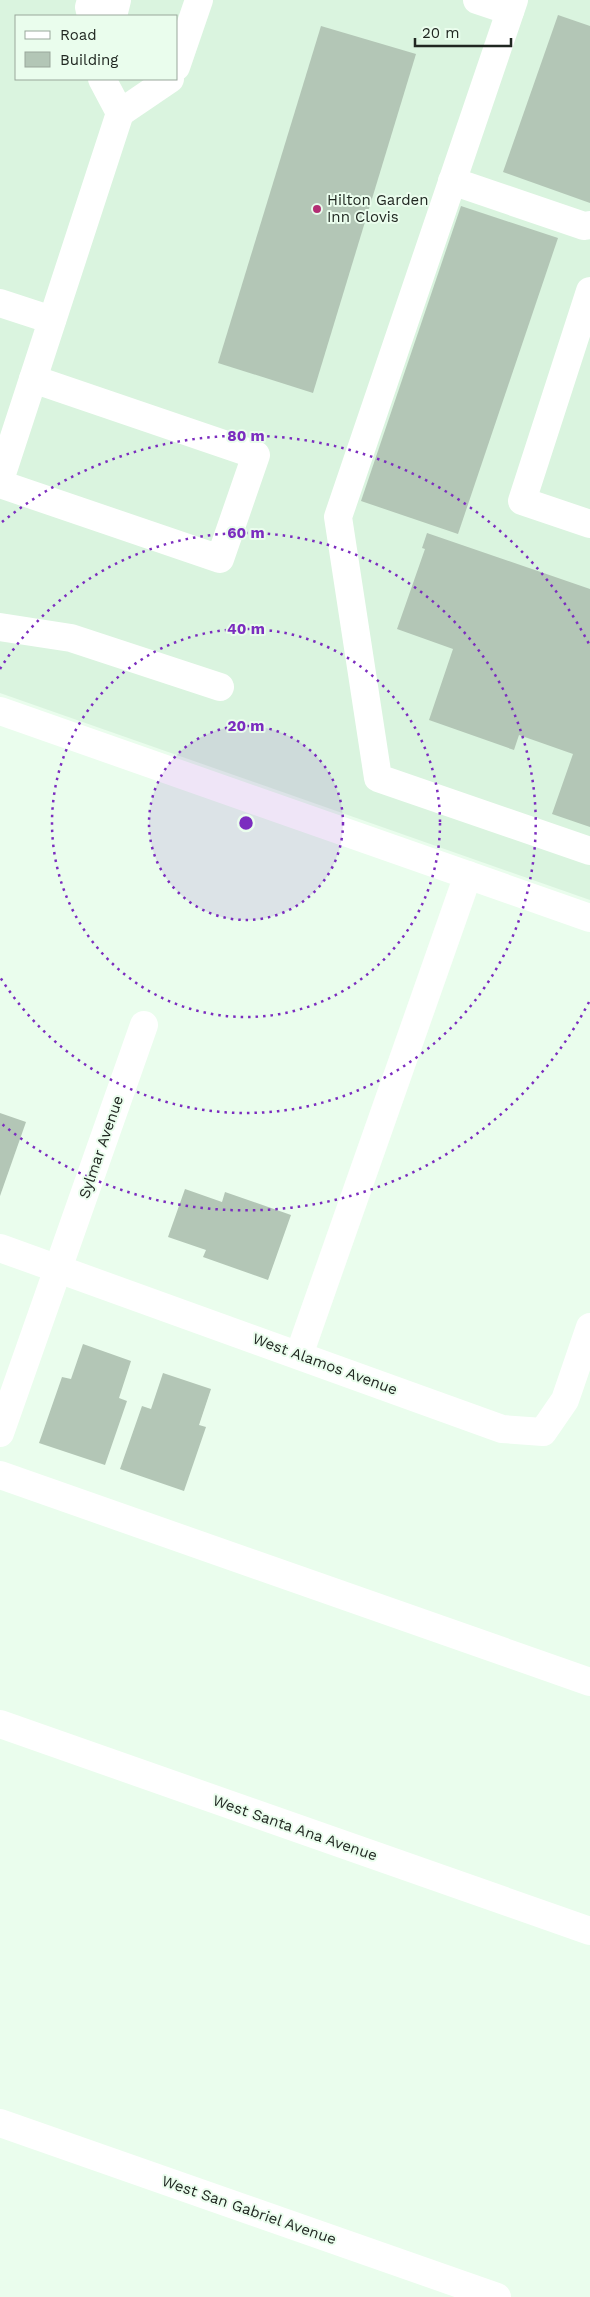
<svg xmlns="http://www.w3.org/2000/svg" width="590" height="2297" font-family="'Work Sans',sans-serif">
<style>
.built{fill:#daf4df;fill-rule:evenodd}
.building{fill:#b3c6b6}
.lines{fill:none;stroke-linecap:round;stroke-linejoin:round}
.minor{stroke:#fff;stroke-width:28}
.ring{fill:none;stroke:#7b2cbf;stroke-width:2.5;stroke-dasharray:2.5 5}
.poi-dot{fill:#b32e74;stroke:#eafded;stroke-width:2}
.labels{text-anchor:middle;dominant-baseline:central;stroke-width:4;stroke-linejoin:round;paint-order:stroke}
.poi-label{font-size:15px;fill:#202721;stroke:#eafded;text-anchor:start}
.street-label{font-size:15px;fill:#202721;stroke:#eafded}
.centre{fill:#7b2cbf;stroke:#eafded;stroke-width:2.5}
.ring-label{font-size:15px;text-anchor:middle;font-weight:bold;fill:#7b2cbf;stroke:#eafded;stroke-width:4;stroke-linejoin:round;paint-order:stroke}
</style>
<rect width="100%" height="100%" fill="#eafded"/>
<path class="built" d="M0,0H590V900L0,693ZM16,16H176V79H16Z"/>
<g class="building">
<path d="M558,15L590,26V203L503,172Z"/>
<path d="M321,26L416,54L313,393L218,363Z"/>
<path d="M461,206L558,238L458,534L361,501Z"/>
<path d="M427,533L590,589V827L552,814L573,754L519,735L514,750L429,720L453,649L397,629L425,549L422,548Z"/>
<path d="M0,1113L26,1122L0,1196Z"/>
<path d="M185,1189L222,1202L225,1192L291,1215L268,1280L203,1257L206,1250L168,1237Z"/>
<path d="M83,1344L131,1361L119,1398L127,1401L105,1465L39,1443L62,1377L71,1379Z"/>
<path d="M163,1373L211,1389L199,1425L206,1427L184,1491L120,1469L142,1406L151,1409Z"/>
</g>
<g class="lines">
<g class="minor">
<path d="M91,0L89,7L91,16"/>
<path d="M477,0L510,11"/>
<path d="M514,0L338,517L378,778L590,851"/>
<path d="M113,16L117,0"/>
<path d="M176,67L199,0"/>
<path d="M120,113L170,79"/>
<path d="M452,181L584,226L590,225"/>
<path d="M590,291L522,501L590,524"/>
<path d="M0,303L52,320"/>
<path d="M0,480L120,113L102,79"/>
<path d="M0,484L220,559L256,455L33,379"/>
<path d="M0,627L71,638L220,687"/>
<path d="M0,711L590,918"/>
<path d="M0,1248L502,1429L543,1432L565,1400L590,1327"/>
<path d="M299,1355L468,875"/>
<path d="M0,1433L144,1025"/>
<path d="M0,1475L590,1682"/>
<path d="M0,1724L590,1931"/>
<path d="M0,2123L497,2297"/>
</g>
</g>
<circle cx="246" cy="823" r="97" fill="#7b2cbf" fill-opacity=".12"/>
<g class="ring">
<circle cx="246" cy="823" r="97"/>
<circle cx="246" cy="823" r="194"/>
<path d="M0 669A290 290 0 1 1 0 977"/>
<path d="M589 1002A387 387 0 0 1 2 1124M2 522A387 387 0 0 1 589 644"/>
</g>
<circle class="poi-dot" cx="317" cy="209" r="5"/>
<g class="labels">
<g class="poi-label">
<text x="327" y="200">Hilton Garden<tspan x="327" dy="17">Inn Clovis</tspan></text>
</g>
<g class="street-label">
<text transform="translate(101 1147) rotate(-71)">Sylmar Avenue</text>
<text transform="translate(325 1364) rotate(20)">West Alamos Avenue</text>
<text transform="translate(295 1828) rotate(19)">West Santa Ana Avenue</text>
<text transform="translate(249 2210) rotate(19)">West San Gabriel Avenue</text>
</g>
</g>
<circle cx="246" cy="823" r="8" class="centre"/>
<g class="ring-label">
<text x="246" y="441">80 m</text>
<text x="246" y="538">60 m</text>
<text x="246" y="634">40 m</text>
<text x="246" y="731">20 m</text>
</g>
<rect x="15" y="15" width="162" height="65" fill="#eafded" stroke="#99a79b"/>
<rect x="25" y="31" width="25" height="8" fill="#ffffff" stroke="#99a79b"/>
<text x="60" y="40" font-size="15" fill="#202721">Road</text>
<rect x="25" y="52" width="25" height="15" fill="#b3c6b6" stroke="#99a79b"/>
<text x="60" y="65" font-size="15" fill="#202721">Building</text>
<path d="M415 38v8h96v-8" fill="none" stroke="#202721" stroke-width="2.5"/>
<text x="422" y="38" font-size="15" fill="#202721" stroke="#eafded" stroke-width="4" paint-order="stroke">20 m</text>
</svg>
